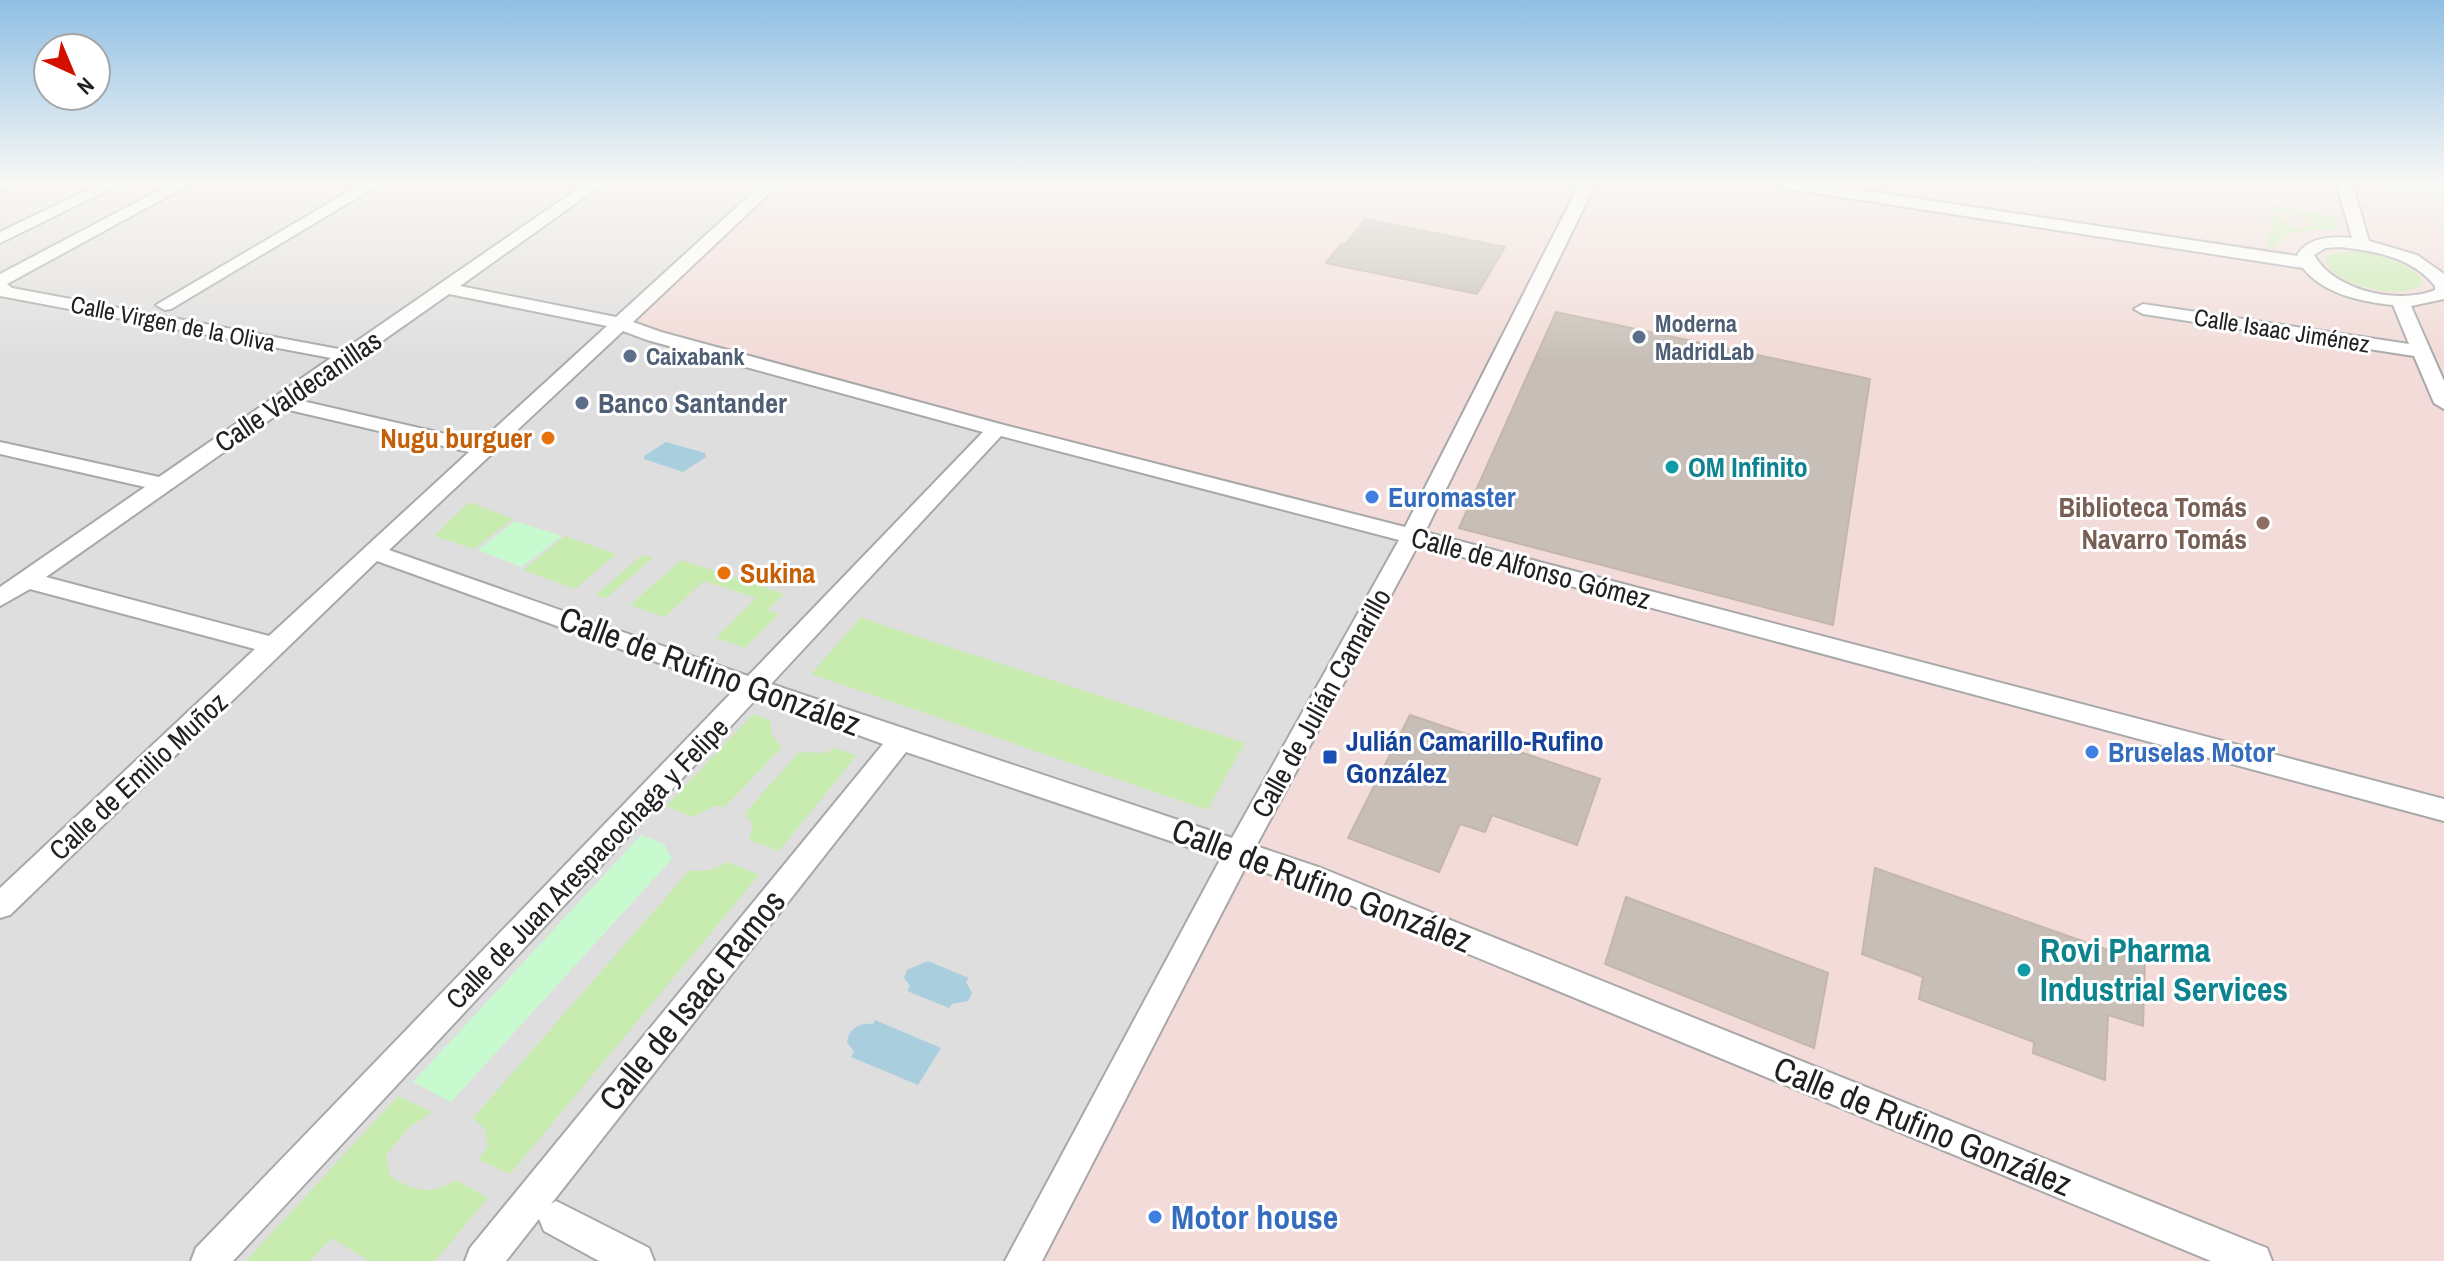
<svg xmlns="http://www.w3.org/2000/svg" width="2444" height="1261" font-family="'Archivo Narrow',sans-serif">
<style>
.residential{fill:#dfdede}
.commercial{fill:#f2dbd8}
.grass{fill:#c8ebaf}
.park{fill:#c7facf}
.parking{fill:#e5e5e5}
.water{fill:#a9cfdf}
.building{fill:#c7bfb7;stroke:#c4b7aa;stroke-width:2}
.lines{fill:none;stroke-linecap:round;stroke-linejoin:round}
.street-casing{stroke:#a8a8a8;stroke-width:4}
.street{fill:#fff;fill-rule:evenodd}
.service-dot{fill:#5c6f8a;stroke:#fff;stroke-width:3}
.food-dot{fill:#e8710a;stroke:#fff;stroke-width:3}
.culture-dot{fill:#0f9aa8;stroke:#fff;stroke-width:3}
.shop-dot{fill:#3f7fe0;stroke:#fff;stroke-width:3}
.education-dot{fill:#8d6e63;stroke:#fff;stroke-width:3}
.transit-dot{fill:#1a4fb4;stroke:#fff;stroke-width:3}
.labels{text-anchor:middle;dominant-baseline:central;stroke-width:6;stroke-linejoin:round;paint-order:stroke}
.far-street-label{font-size:24px;fill:#212121;stroke:#fff}
.far-service-label{font-size:24px;font-weight:bold;fill:#4e5e75;stroke:#fff;text-anchor:start}
.street-label{font-size:28px;fill:#212121;stroke:#fff}
.service-label{font-size:28px;font-weight:bold;fill:#4e5e75;stroke:#fff;text-anchor:start}
.food-label{font-size:28px;font-weight:bold;fill:#c56008;stroke:#fff;text-anchor:end}
.culture-label{font-size:28px;font-weight:bold;fill:#0d838f;stroke:#fff;text-anchor:start}
.shop-label{font-size:28px;font-weight:bold;fill:#366cbe;stroke:#fff;text-anchor:start}
.education-label{font-size:28px;font-weight:bold;fill:#785e54;stroke:#fff;text-anchor:end}
.transit-label{font-size:28px;font-weight:bold;fill:#164399;stroke:#fff;text-anchor:start}
.near-street-label{font-size:34px;fill:#212121;stroke:#fff}
.near-culture-label{font-size:34px;font-weight:bold;fill:#0d838f;stroke:#fff;text-anchor:start}
.near-shop-label{font-size:34px;font-weight:bold;fill:#366cbe;stroke:#fff;text-anchor:start}
</style>
<rect width="100%" height="100%" fill="#f2efe8"/>
<path class="residential" d="M0,183H772L620,323L1412,536L1023,1261H0Z"/>
<path class="commercial" d="M772,183H2444V1261H1023L1412,536L619,323Z"/>
<g class="grass">
<path d="M2269,205L2335,217L2337,230C2317,230 2285,227 2275,248L2269,247L2266,233H2273L2271,214L2281,215C2286,227 2304,231 2314,225L2303,217L2271,211Z"/>
<path d="M2347,251C2373,253 2402,258 2421,278L2422,284C2402,302 2333,285 2325,260L2328,255Z"/>
<path d="M469,502L513,519L474,549L434,536Z"/>
<path d="M565,536L616,554L575,589L523,570Z"/>
<path d="M642,555L653,558L606,598L596,595Z"/>
<path d="M681,560L784,594L768,610L779,614L745,648L716,638L756,598L704,581L665,617L630,605Z"/>
<path d="M861,617L891,628L1245,743L1207,810L811,674Z"/>
<path d="M753,714L770,720L772,736L782,747L725,807L714,806L693,817L666,806Z"/>
<path d="M835,748L857,755L779,851L749,840L753,826L745,813L799,752L825,753Z"/>
<path d="M729,862L759,875L510,1174L479,1160L488,1145L485,1129L473,1118L689,871L711,870Z"/>
<path d="M398,1096L432,1112L409,1128L386,1155L390,1176C415,1191 431,1196 456,1180L488,1198L435,1261H369L332,1238L310,1261H246Z"/>
</g>
<g class="park">
<path d="M515,521L562,536L521,567L478,550Z"/>
<path d="M641,835L664,844L672,859L451,1102L413,1082Z"/>
</g>
<path class="parking" d="M2359,183H2444V198L2360,186Z"/>
<g class="water">
<path d="M666,442L705,453L706,457L683,472L644,459V456Z"/>
<path d="M928,961L969,978L966,982L972,993L968,1001L952,1004L949,1008L907,991L910,986L904,978L907,970Z"/>
<path d="M875,1020L941,1048L918,1085L851,1057L854,1052L847,1042C849,1028 860,1022 873,1024Z"/>
</g>
<g class="building">
<path d="M1365,219L1505,247L1477,294L1326,263L1341,244L1345,245Z"/>
<path d="M1556,312L1870,379L1833,625L1459,528Z"/>
<path d="M1410,715L1600,779L1577,845L1492,815L1485,832L1460,824L1439,872L1348,838Z"/>
<path d="M1875,868L2145,963L2143,1026L2108,1015L2105,1080L2033,1053L2034,1042L1919,999L1923,977L1862,954Z"/>
<path d="M1626,897L1828,973L1814,1048L1605,964Z"/>
</g>
<g class="lines">
<g class="street-casing">
<g id="street">
<path d="M0,183H12L0,190Z"/>
<path d="M102,183H122L0,243V232Z"/>
<path d="M173,183H192L7,284L12,288L344,350L586,183H604L460,286L616,317L763,183H780L633,322L661,332L1004,425L1405,527L1580,183H1596L1425,532L2444,799V821L1418,545L1256,846L1321,868L2254,1243L2267,1248L2272,1261H2211L1302,885L1246,866L1042,1261H1005L1221,858L906,752L551,1204L556,1201L568,1207L649,1248L654,1261H599L544,1231L539,1219L506,1261H465L470,1248L883,744L757,698L233,1261H191L196,1248L734,690L377,561L10,915L0,918V888L255,649L30,589L0,606V587L145,487L0,454V442L159,477L331,358L0,296V274ZM449,294L607,326L480,442L298,400ZM623,331L647,340L983,432L748,676L389,550ZM285,409L469,452L269,636L46,577ZM1001,436L1399,540L1232,838L771,684Z"/>
<path d="M363,183H382L171,309L165,310L156,305Z"/>
<path d="M1775,183H1813L2297,256C2306,237 2333,236 2352,238L2336,183H2352L2369,241L2417,255L2444,274V299L2411,306L2444,381V409L2434,403L2414,356L2143,314L2134,309L2143,304L2409,344L2393,305C2362,302 2323,294 2303,268L1783,188ZM2340,247C2375,251 2412,257 2435,286V290C2398,305 2334,291 2314,255L2325,248Z"/>
</g>
</g>
<use href="#street" class="street"/>
</g>
<linearGradient id="sky" x2="0" y2="1"><stop stop-color="#8fbfe4"/><stop offset="0.51" stop-color="#f9f8f5"/><stop offset="1" stop-color="#f9f8f5" stop-opacity="0"/></linearGradient>
<rect width="2444" height="359" fill="url(#sky)"/>
<g class="service-dot">
<circle cx="1639" cy="337" r="8"/>
<circle cx="630" cy="356" r="8"/>
<circle cx="582" cy="403" r="8"/>
</g>
<g class="food-dot">
<circle cx="548" cy="438" r="8"/>
<circle cx="724" cy="573" r="8"/>
</g>
<g class="culture-dot">
<circle cx="1672" cy="467" r="8"/>
<circle cx="2024" cy="970" r="8"/>
</g>
<g class="shop-dot">
<circle cx="1372" cy="497" r="8"/>
<circle cx="2092" cy="752" r="8"/>
<circle cx="1155" cy="1217" r="8"/>
</g>
<circle class="education-dot" cx="2263" cy="523" r="8"/>
<rect class="transit-dot" x="1322" y="749" width="16" height="16" rx="4"/>
<g class="labels">
<g class="far-street-label">
<text transform="translate(173 323) rotate(11)">Calle Virgen de la Oliva</text>
<text transform="translate(2282 330) rotate(9)">Calle Isaac Jiménez</text>
</g>
<g class="far-service-label">
<text x="1655" y="323">Moderna<tspan x="1655" dy="28">MadridLab</tspan></text>
<text x="646" y="356">Caixabank</text>
</g>
<g class="street-label">
<text transform="translate(298 391) rotate(-34)">Calle Valdecanillas</text>
<text transform="translate(1531 568) rotate(15)">Calle de Alfonso Gómez</text>
<text transform="translate(1321 703) rotate(-61)">Calle de Julián Camarillo</text>
<text transform="translate(138 776) rotate(-43)">Calle de Emilio Muñoz</text>
<text transform="translate(587 863) rotate(-46)">Calle de Juan Arespacochaga y Felipe</text>
</g>
<g class="service-label">
<text x="598" y="403">Banco Santander</text>
</g>
<g class="food-label">
<text x="532" y="438">Nugu burguer</text>
<text x="740" y="573" text-anchor="start">Sukina</text>
</g>
<g class="culture-label">
<text x="1688" y="467">OM Infinito</text>
</g>
<g class="shop-label">
<text x="1388" y="497">Euromaster</text>
<text x="2108" y="752">Bruselas Motor</text>
</g>
<g class="education-label">
<text x="2247" y="507">Biblioteca Tomás<tspan x="2247" dy="32">Navarro Tomás</tspan></text>
</g>
<g class="transit-label">
<text x="1346" y="741">Julián Camarillo-Rufino<tspan x="1346" dy="32">González</tspan></text>
</g>
<g class="near-street-label">
<text transform="translate(710 671) rotate(20)">Calle de Rufino González</text>
<text transform="translate(1322 885) rotate(21)">Calle de Rufino González</text>
<text transform="translate(692 1000) rotate(-51)">Calle de Isaac Ramos</text>
<text transform="translate(1923 1126) rotate(22)">Calle de Rufino González</text>
</g>
<g class="near-culture-label">
<text x="2040" y="950">Rovi Pharma<tspan x="2040" dy="39">Industrial Services</tspan></text>
</g>
<g class="near-shop-label">
<text x="1171" y="1217">Motor house</text>
</g>
</g>
<g transform="translate(72 72) rotate(136)"><circle r="38" fill="#ffffff" stroke="#a6a6a6" stroke-width="2"/>
<path d="M0-6L14 30L0 20L-14 30Z" fill="#d31000"/>
<text y="-12" font-size="22" font-weight="bold" text-anchor="middle" fill="#212121">N</text>
</g>
</svg>
